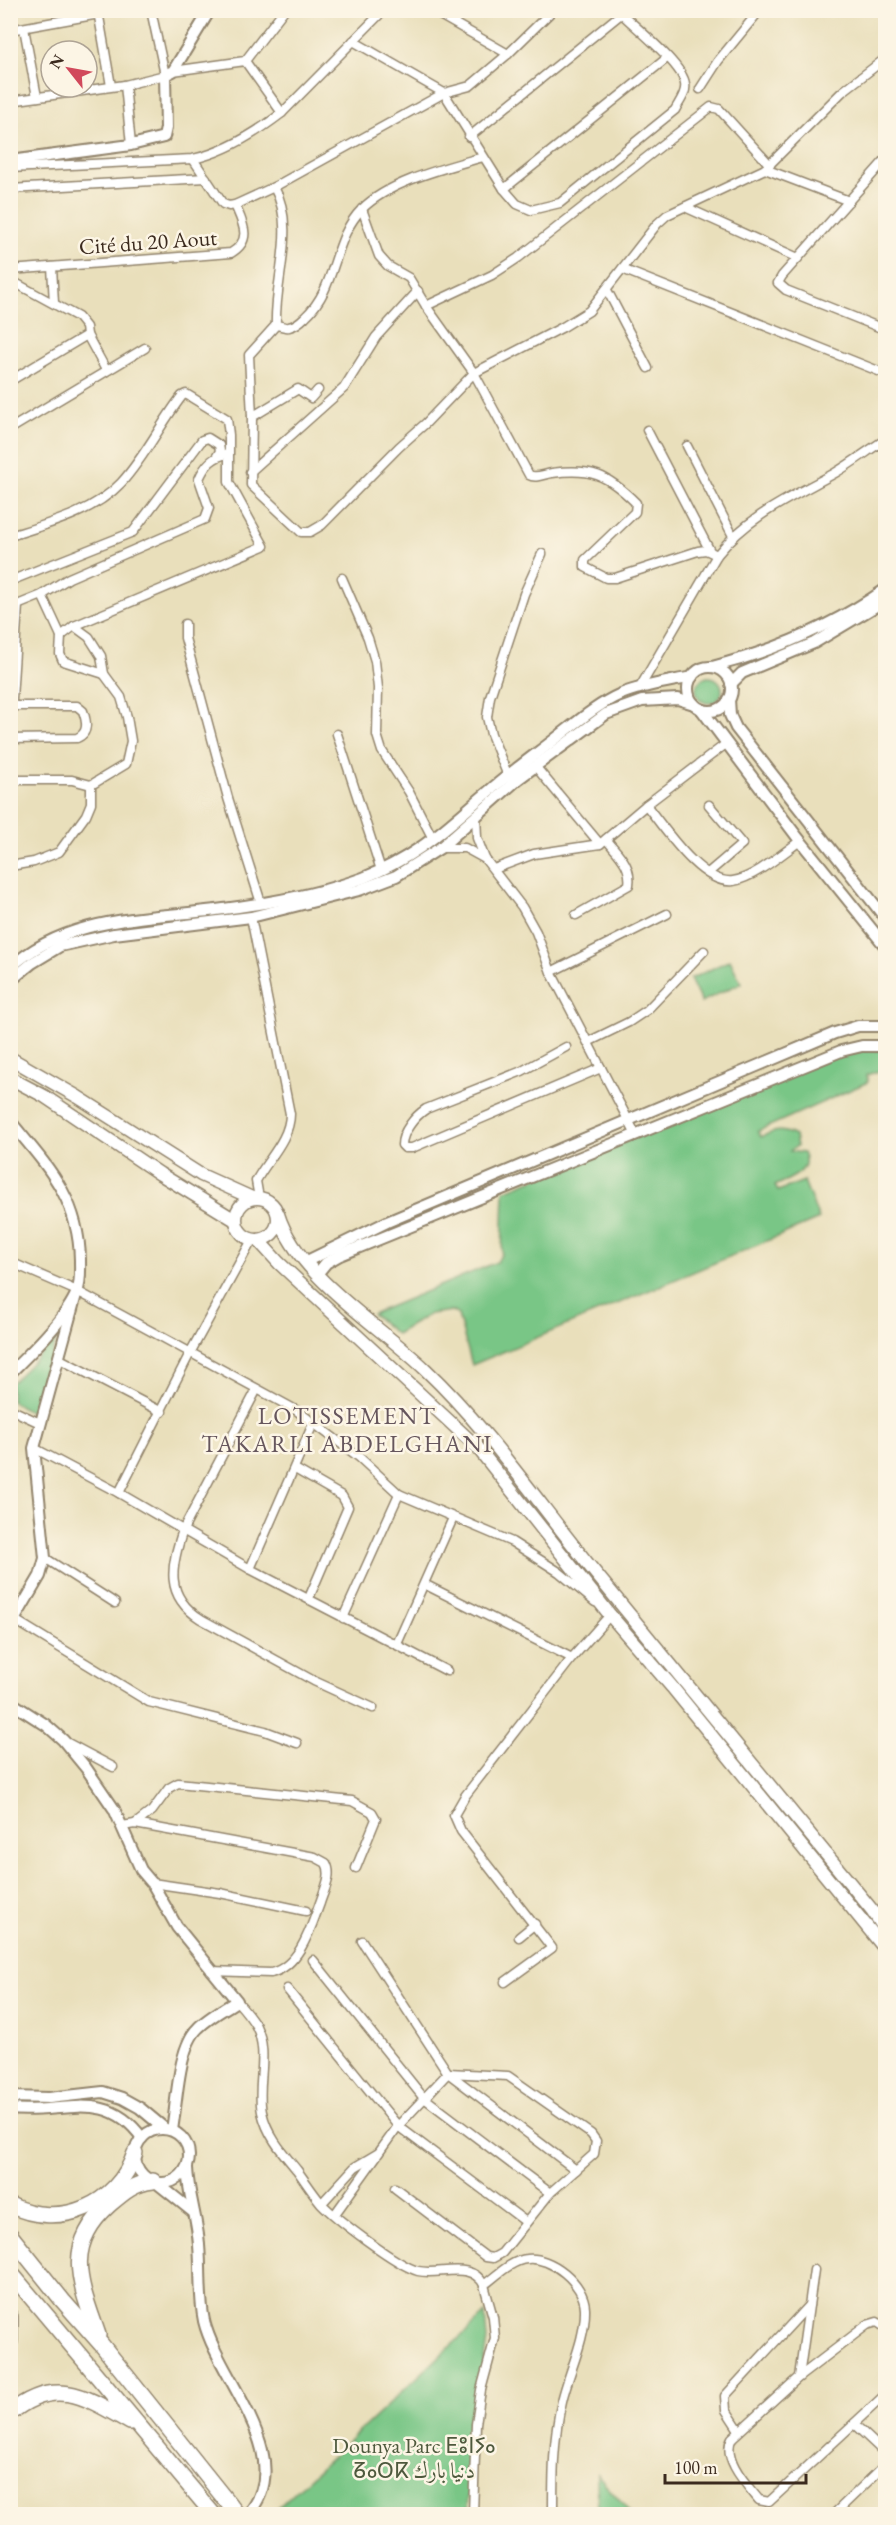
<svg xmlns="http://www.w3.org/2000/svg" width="896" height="2525" font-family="'EB Garamond',Amiri,'Noto Sans Tifinagh',serif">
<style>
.green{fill:#79c686;stroke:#5a7852;stroke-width:1.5}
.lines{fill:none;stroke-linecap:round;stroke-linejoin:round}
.street-casing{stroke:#92846c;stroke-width:11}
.secondary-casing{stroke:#92846c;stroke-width:14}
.primary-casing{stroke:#92846c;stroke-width:15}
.highway-casing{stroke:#92846c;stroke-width:18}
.street{stroke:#fff;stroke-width:8}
.secondary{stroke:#fff;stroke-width:10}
.primary{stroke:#fff;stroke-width:12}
.highway{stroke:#fff;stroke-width:15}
.labels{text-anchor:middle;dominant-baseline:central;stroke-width:5;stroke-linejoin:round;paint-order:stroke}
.street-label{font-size:22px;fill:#3b2a1e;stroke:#fcf5e5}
.park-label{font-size:22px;fill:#4e593d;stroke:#fcf5e5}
.neighbourhood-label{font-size:24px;letter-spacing:1.5px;fill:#66565d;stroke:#fcf5e5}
</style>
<rect width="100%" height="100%" fill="#fcf5e5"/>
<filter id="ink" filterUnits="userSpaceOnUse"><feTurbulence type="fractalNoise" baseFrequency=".0167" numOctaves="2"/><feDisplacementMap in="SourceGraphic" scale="12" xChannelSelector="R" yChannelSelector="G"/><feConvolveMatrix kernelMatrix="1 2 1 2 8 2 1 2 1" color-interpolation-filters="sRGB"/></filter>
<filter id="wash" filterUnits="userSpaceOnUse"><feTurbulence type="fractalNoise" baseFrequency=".008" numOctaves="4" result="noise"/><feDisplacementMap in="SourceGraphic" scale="24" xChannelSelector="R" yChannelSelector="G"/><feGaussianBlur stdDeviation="1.35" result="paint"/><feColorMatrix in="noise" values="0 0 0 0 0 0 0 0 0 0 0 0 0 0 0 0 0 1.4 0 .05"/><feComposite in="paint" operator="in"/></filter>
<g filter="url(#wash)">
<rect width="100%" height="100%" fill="#e9dfbb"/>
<g class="green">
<circle cx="709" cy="690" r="13"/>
<path d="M730,960L741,983L701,1002L690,979Z"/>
<path d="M861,1050H885V1072L884,1069L867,1075L868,1082L758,1131L761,1137C774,1130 783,1129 795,1136L797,1146L790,1151L803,1153C813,1172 788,1179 775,1186L778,1191L804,1181L819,1219L472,1365L458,1315L452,1311L430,1314L396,1334L372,1314L497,1262L502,1253L504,1191L835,1056Z"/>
<path d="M56,1339L38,1410L31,1412L11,1401V1383Z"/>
<path d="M485,2314L487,2340L471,2444L468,2514H271Z"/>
<path d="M597,2474L631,2514H598Z"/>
</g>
</g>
<g filter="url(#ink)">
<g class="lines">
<g class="street-casing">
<g id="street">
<path d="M431,10L508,54"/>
<path d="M98,11L111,86"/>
<path d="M24,28L37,97"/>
<path d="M10,30L99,14"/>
<path d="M353,41L444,93L504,189L517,204L531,210L560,203L675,110C679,102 687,93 685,84C683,64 632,25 618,10"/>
<path d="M245,61L282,113"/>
<path d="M173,71L245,61L284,10"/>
<path d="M125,85L131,145"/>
<path d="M700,89L718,61L760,10"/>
<path d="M10,101L125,85L165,75L151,10"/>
<path d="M469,137L621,14"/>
<path d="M193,159L223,204L229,206L235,205L274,187L444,93L470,86L508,54L553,10"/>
<path d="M886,159L782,276L778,283L786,290L886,330"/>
<path d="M10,168L193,159C225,152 256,133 282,113L384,10"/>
<path d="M765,169L849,201"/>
<path d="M274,187C297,228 274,280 276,325C279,325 285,328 289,327C294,326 301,321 305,317C338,287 332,239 362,209C390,181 445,168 483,157"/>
<path d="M10,189L206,178"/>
<path d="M504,189L667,58"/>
<path d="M685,207L798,258"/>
<path d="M362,209L379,256L388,266L409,278L426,306L474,373L529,475C536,479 544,474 552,473C591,468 607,474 636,503L635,512L585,560V567L606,578H615L698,551L706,550L717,555"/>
<path d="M52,267L54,303"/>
<path d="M622,269L886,374"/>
<path d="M10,270L231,253C253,240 243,224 235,205"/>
<path d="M10,280L78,317L86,327L87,335L10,381"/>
<path d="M607,290L648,368"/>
<path d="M426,306L492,275L518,258L711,107L719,109L770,165"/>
<path d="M276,325L249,355L252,417L298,389L311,398L318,390"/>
<path d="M87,335L106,370"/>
<path d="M252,417L251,485L301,532H310L322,525L399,447L426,423L474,373L563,327L589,311L657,224L667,215L765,169L842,92L886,58"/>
<path d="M10,429L145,348"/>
<path d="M647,430L710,551"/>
<path d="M687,446L733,536"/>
<path d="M250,472L344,388L376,337L418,291"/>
<path d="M10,536C48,524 94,512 121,483C145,457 161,423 182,396L186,394L227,419L229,435V482L264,546L74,626L61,636"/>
<path d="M342,578L368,638L375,661L378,688L377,735L382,751L409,792L433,839"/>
<path d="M10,581L133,532L202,440L208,438L219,445L220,451L217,456"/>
<path d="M42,595L61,636L60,654L63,661L104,674"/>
<path d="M10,608L42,595L69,578L205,519L209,508L199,479C205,465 213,456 228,454"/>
<path d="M185,624V638L228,798L261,903"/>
<path d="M639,689L717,555C749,515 792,497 835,473C852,463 869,450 886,439"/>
<path d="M10,730L18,605"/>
<path d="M337,734L381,870"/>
<path d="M10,739L77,738C89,733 87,722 83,711L77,706H13"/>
<path d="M727,743L646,805C664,827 701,885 733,881C754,878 783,853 800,841"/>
<path d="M535,766L600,844"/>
<path d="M508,776L491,734L487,717L490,697L524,594L542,554"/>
<path d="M10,780H72L91,785L126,764L131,741L127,717L121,697L104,674L101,656L89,637L74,626"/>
<path d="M440,848H465L485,859L477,838L476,815"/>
<path d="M485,859L522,907L536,932L551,972L636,1135"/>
<path d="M10,866L34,862L59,852L86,815L91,803V785"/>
<path d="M494,869L534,854L600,844L646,805"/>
<path d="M708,873L742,844L709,805"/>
<path d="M576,915L629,885C632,865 618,854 606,839"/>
<path d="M251,917L290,1114C290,1139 267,1160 256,1181L259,1198"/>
<path d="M551,972L667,914"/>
<path d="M588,1042L629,1022L647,1010L704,951"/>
<path d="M566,1047L522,1071L426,1109C415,1116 402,1132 402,1145L405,1148H412L601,1068"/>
<path d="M10,1262L77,1291L296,1410L359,1457L399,1494L512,1542L559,1572L595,1602"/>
<path d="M58,1358L162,1412"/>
<path d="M257,1389L183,1530C171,1566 164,1596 201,1619L314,1681L373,1708"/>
<path d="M10,1409L40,1423"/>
<path d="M34,1448L119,1493L250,1569L447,1671"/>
<path d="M295,1469L342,1496L348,1507L309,1598"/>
<path d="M119,1493L190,1353L252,1240"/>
<path d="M45,1558L115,1603"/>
<path d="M250,1569L313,1424"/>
<path d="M426,1585L572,1658"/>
<path d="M10,1617L149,1702L265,1731L297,1743"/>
<path d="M343,1618L399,1494"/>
<path d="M397,1644L453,1518"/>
<path d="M66,1742L113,1767"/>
<path d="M135,1824L152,1811L169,1788L178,1783L352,1801L372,1812L376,1819L356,1868"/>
<path d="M122,1826L135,1824L315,1857L326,1863C333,1875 324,1890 320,1903C311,1927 300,1966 271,1973L211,1971"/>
<path d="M152,1883L220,1893L306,1911"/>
<path d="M519,1937L535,1924"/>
<path d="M362,1941L448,2073L576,2170"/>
<path d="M313,1960L423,2097L550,2193"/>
<path d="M505,1982L552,1948L461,1831L454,1815L465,1796L572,1658L610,1615L607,1613"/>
<path d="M287,1989L398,2126L526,2222"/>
<path d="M237,2001C244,2009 251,2017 256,2026C270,2053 256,2084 262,2112C267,2135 282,2152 297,2170C305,2181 312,2192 321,2203C336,2219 398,2266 418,2271C440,2276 471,2260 484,2285"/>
<path d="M322,2203L355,2167L377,2154"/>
<path d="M335,2214L398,2126L448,2073L508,2076L591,2134L596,2141L594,2154L550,2193L502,2253L493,2258L486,2257L395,2188"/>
<path d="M886,2328L877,2322L867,2325L799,2377L732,2438C721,2458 747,2485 759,2500L769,2502L886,2394"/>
<path d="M799,2377L814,2270"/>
<path d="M854,2424L886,2454"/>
<path d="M739,2430L726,2410L725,2396L809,2305"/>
<path d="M473,2514L476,2424L481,2390L495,2338L493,2317L484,2285C496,2276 512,2260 527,2259C551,2256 584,2283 585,2308C586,2339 569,2371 562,2401C553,2438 553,2477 553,2514"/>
<path d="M834,2514L886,2464"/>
</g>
</g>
<g class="secondary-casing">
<g id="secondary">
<path d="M10,161L131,145L164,137L166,128L165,75L173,71L210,10"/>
<path d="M712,667C774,651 833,626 886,589"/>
<circle cx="710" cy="689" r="22"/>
<path d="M731,684L742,673L814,643L886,600"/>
<path d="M729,699L730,715L736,728L886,919"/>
<path d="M701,709L798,838L886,947"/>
<path d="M10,968C66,916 145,919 216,910C265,904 317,895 363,878C419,856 445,828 489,791C510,773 532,757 554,740C575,724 596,705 621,694C644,685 668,682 692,677"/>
<path d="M10,981L32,963L60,946L114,934L251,917L359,890L396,876L440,848L518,779L606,714L642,701L678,699L694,704"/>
<path d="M10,1121C47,1166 79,1198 80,1260C80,1270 81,1283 77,1292C66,1319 31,1352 10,1373"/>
<path d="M305,1262L387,1222L835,1033L858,1026H886"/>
<path d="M317,1274L326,1263L340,1255L841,1051L862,1046H886"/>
<path d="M10,1627L40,1576L45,1558L34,1448L77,1291"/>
<path d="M10,1702L46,1725L63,1740L86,1768L114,1809L141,1870L152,1883L177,1927L237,2001C224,2009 209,2017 198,2028C178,2047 177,2102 172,2130"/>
<path d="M10,2097L49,2098L103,2092L122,2098L140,2108L164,2128"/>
<path d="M10,2109C62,2115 106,2087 142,2138"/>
<circle cx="162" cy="2156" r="27"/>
<path d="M187,2168C188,2191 195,2212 198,2235C202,2264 198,2293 204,2321C218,2379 299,2457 248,2514"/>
<path d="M157,2183L192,2211"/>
</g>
</g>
<g class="primary-casing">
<g id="primary">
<path d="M10,1058L78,1097L201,1175L252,1198"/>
<path d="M10,1078L44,1096L160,1174L235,1220"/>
<circle cx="257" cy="1219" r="21"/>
<path d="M278,1214C297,1276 379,1325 425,1369C486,1427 535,1498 588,1564C683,1679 777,1795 872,1910L886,1931"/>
<path d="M258,1240L279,1263L478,1448L610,1615L672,1687L886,1950"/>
</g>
</g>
<g class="highway-casing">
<g id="highway">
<path d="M10,2205C60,2230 118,2205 135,2153"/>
<path d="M10,2235L63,2301L101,2344L237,2514"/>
<path d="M10,2272L213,2514"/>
<path d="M10,2317V2341"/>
<path d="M98,2335C81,2285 62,2247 109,2205C123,2193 134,2183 153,2181"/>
<path d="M10,2413C56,2376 86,2397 130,2422"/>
</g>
</g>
<use href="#street" class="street"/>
<use href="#secondary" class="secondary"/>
<use href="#primary" class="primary"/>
<use href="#highway" class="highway"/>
</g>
</g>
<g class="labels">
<g class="street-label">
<text transform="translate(148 242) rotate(-4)">Cité du 20 Aout</text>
</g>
<g class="park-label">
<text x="414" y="2445">Dounya Parc ⴹⵓⵏⵢⴰ<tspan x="414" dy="25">ⵒⴰⵔⴽ دنيا بارك</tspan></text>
</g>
<g class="neighbourhood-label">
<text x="347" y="1415">LOTISSEMENT<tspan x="347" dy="28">TAKARLI ABDELGHANI</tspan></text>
</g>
</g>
<rect width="896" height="2525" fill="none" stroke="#fcf5e5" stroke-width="36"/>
<g transform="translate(69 69) rotate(301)"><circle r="28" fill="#fcf5e5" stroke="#afa495" stroke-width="1.5"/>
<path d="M0-4.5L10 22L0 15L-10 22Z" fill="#d1495b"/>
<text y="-9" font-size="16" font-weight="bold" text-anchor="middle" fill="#3b2a1e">N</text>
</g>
<path d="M665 2474v9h141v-9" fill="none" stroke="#3b2a1e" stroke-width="3"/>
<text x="674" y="2474" font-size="18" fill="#3b2a1e" stroke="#fcf5e5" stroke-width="4.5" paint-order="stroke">100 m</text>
</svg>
